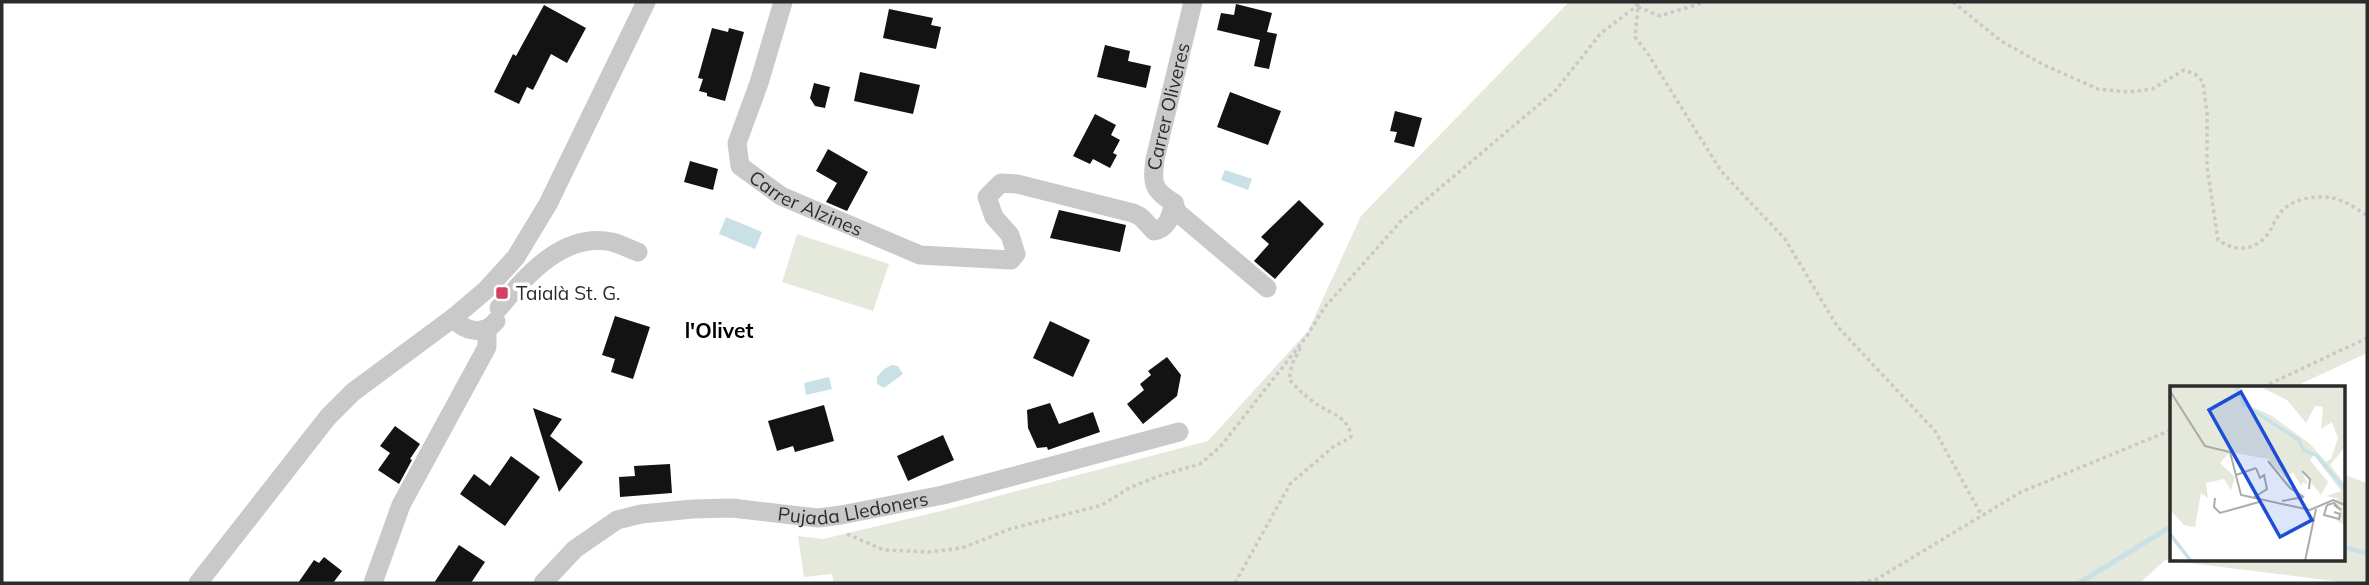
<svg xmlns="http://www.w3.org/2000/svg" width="2369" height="585" font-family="Mulish,sans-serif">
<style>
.green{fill:#e5e9db}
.water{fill:#c9e0e7}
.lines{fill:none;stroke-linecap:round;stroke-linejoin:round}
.stream{stroke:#c9e0e7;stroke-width:5}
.building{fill:#131313}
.path{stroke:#c9c9c9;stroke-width:3.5;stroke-dasharray:3.5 3.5;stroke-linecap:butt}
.minor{stroke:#c9c9c9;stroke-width:19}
.poi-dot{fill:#d24062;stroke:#fff;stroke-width:2.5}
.labels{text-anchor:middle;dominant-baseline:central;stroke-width:7;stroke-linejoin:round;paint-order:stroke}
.street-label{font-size:19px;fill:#2c2c2c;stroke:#fff}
.poi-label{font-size:19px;fill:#2c2c2c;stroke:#fff;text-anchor:start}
.neighbourhood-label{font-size:21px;font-weight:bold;fill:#000;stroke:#fff}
.inset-river{fill:none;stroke:#c9e0e7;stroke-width:3.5}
.inset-road{fill:none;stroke:#ababab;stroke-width:2}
.view{fill:#1d4ed8;fill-opacity:0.15;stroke:#1d4ed8;stroke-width:3.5}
.inset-edge{fill:none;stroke:#2c2c2c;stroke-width:3.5}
</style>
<rect width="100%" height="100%" fill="#fff"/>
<g class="green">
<path d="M1569,2H2367V353L2294,387H2171V559H2343V474L2367,483V583H2350L2165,560L2140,583H834L832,574L804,577L798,536L823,539L945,510L1208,441L1308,331L1361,216Z"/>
<path d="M797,234L889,264L873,311L782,282Z"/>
</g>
<g class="water">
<path d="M1225,170L1252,179L1248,190L1221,180Z"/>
<path d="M726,217L762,232L755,249L719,234Z"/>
<path d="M892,365L898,366L903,374L884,388L877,384V377L884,369Z"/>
<path d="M829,377L832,389L806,395L804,383Z"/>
</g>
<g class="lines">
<g class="stream">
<path d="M2343,547L2367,553"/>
<path d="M2079,583L2167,529H2171"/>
</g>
</g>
<g class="building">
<path d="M1236,4L1272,13L1267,32L1277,34L1269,69L1254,66L1260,40L1217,30L1221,13L1234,15Z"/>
<path d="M544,5L586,28L567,63L551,54L533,90L527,87L519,104L494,92L513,54L516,56Z"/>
<path d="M889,9L933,18L931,25L941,27L936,49L883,38Z"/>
<path d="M712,28L728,32L729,28L744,32L725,101L707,96V93L699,91L703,79L698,78Z"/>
<path d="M1105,45L1130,51L1128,61L1151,66L1146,88L1097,77Z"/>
<path d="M860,72L920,85L913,114L854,101Z"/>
<path d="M814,83L830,87L825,108L815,106L810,98Z"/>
<path d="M1230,92L1281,111L1268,145L1217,127Z"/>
<path d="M1395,111L1422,118L1414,147L1394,142L1397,132L1390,131Z"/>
<path d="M1095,114L1116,125L1111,135L1120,140L1113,153L1117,155L1110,168L1093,159L1090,164L1073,156Z"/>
<path d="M828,149L868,172L847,211L826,202L837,183L816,171Z"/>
<path d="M690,161L718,169L713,190L684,182Z"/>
<path d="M1299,200L1324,224L1275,279L1254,261L1269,244L1261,237Z"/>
<path d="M1059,210L1126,225L1120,252L1050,238Z"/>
<path d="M615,316L650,327L633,379L611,372L615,359L602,355Z"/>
<path d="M1050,321L1090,340L1073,377L1033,358Z"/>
<path d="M1167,357L1181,375L1177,396L1143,424L1127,404L1144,390L1140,384L1151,375L1148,371Z"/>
<path d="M1050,403L1059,424L1093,412L1100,432L1048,450L1047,447L1037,448L1028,428L1027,410Z"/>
<path d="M824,405L834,441L795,452L793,446L777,451L768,421Z"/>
<path d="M533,408L562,419L550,436L583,462L559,492Z"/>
<path d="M395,426L420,444L410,459L412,460L399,484L378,470L390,453L380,446Z"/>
<path d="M943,435L954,460L908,481L897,456Z"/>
<path d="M511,456L540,477L505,526L460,494L474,474L490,486Z"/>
<path d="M670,464L672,493L620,497L619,477L635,476L634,466Z"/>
<path d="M459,545L485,562L471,583H434Z"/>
<path d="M324,557L342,571L333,583H298L314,560L319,563Z"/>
</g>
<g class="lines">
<g class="path">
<path d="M1636,2L1638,7L1635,37L1648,54L1721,171L1785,239L1837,326L1935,431L1982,516"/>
<path d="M1953,2L2001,41L2044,65L2098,89L2129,92L2152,89L2184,70L2195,74L2203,82L2207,113V167L2218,240C2237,253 2257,251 2270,231C2274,223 2278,214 2285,208C2297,198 2318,195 2333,198C2346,201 2356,209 2367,215"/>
<path d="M1638,7L1660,16L1705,2"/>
<path d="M2263,387L2367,338"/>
<path d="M847,534L884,550L928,552L962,548L1010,529L1102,505L1129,488L1159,476L1200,464L1220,447L1307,336L1324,308L1402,220L1555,91L1601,33L1642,2"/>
<path d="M1235,583L1290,484L1333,447L1351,437C1349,416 1330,414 1315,403C1305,396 1297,388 1289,379L1292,364L1302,345"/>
<path d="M1861,583L1877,579L2021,492L2171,430"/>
</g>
<g class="minor">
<path id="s1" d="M783,2L759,83L737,143L740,166L781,196L920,255L1011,260L1016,254L1010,235L994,217L987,197L1001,183L1017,184L1133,213L1141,217L1154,231C1169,228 1170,216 1174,203"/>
<path id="s2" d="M1174,203C1152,189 1152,184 1155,159L1193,2"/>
<path d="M1174,203L1177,212L1267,288"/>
<path d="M499,308C527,275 563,232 612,242C620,244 629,249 638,252"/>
<path d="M453,318C465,332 484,336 496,321"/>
<path d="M198,583L328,417L353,392L453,318L486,290L516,257L548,204L646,2"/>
<path d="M373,583L401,505L487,347V329"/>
<path id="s3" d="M543,583L575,549L617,520L641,514L693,509L732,508L818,518L841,515L943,495L1179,432"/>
</g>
</g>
<rect class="poi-dot" x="495" y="286" width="14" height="14" rx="3.5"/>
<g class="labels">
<g class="street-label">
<text stroke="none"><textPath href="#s2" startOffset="107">Carrer Oliveres</textPath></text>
<text stroke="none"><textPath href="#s1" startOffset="248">Carrer Alzines</textPath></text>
<text stroke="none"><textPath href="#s3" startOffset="336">Pujada Lledoners</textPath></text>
</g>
<g class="poi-label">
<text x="516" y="293">Taialà St. G.</text>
</g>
<g class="neighbourhood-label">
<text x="719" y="330">l'Olivet</text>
</g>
</g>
<g transform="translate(2170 386)">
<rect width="175" height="175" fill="#fff"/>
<path d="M0,0H175V61L160,79L175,98V139L167,135L171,121L161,114L169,113L157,110L171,105L144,69L140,74L158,96L151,109L131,84L138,99L133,96L131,100L123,86L115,92L98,73L60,66L50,77L65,91L61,104L54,93L36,97L38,112L31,107L25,141L14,139L0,124ZM71,1L92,2L117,14L136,37L145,20L153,21L151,43L162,36L168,52L161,73L156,76L140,58L102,30L76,18Z" fill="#e5e9db" fill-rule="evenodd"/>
<path class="inset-river" d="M66,0L74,19L129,54L134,65L146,69L175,103M0,148L21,175"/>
<path class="inset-road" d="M0,5L35,60L60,66L71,109L140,124L163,114L175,119M98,75L120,102L134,111M132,85L140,93L139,103M66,89L86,82M45,112L44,121L50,127L89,116M83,112L97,103L94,89L90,92L86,82M112,115L134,111M157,119L154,129L169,133L170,128L164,126M157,119L164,117L171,124L164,119M135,175L146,123"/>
<path class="view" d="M71,6L142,134L110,151L39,24Z"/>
<rect width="175" height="175" class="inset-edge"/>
</g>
<rect width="2369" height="585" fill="none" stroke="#2c2c2c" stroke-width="7"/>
</svg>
